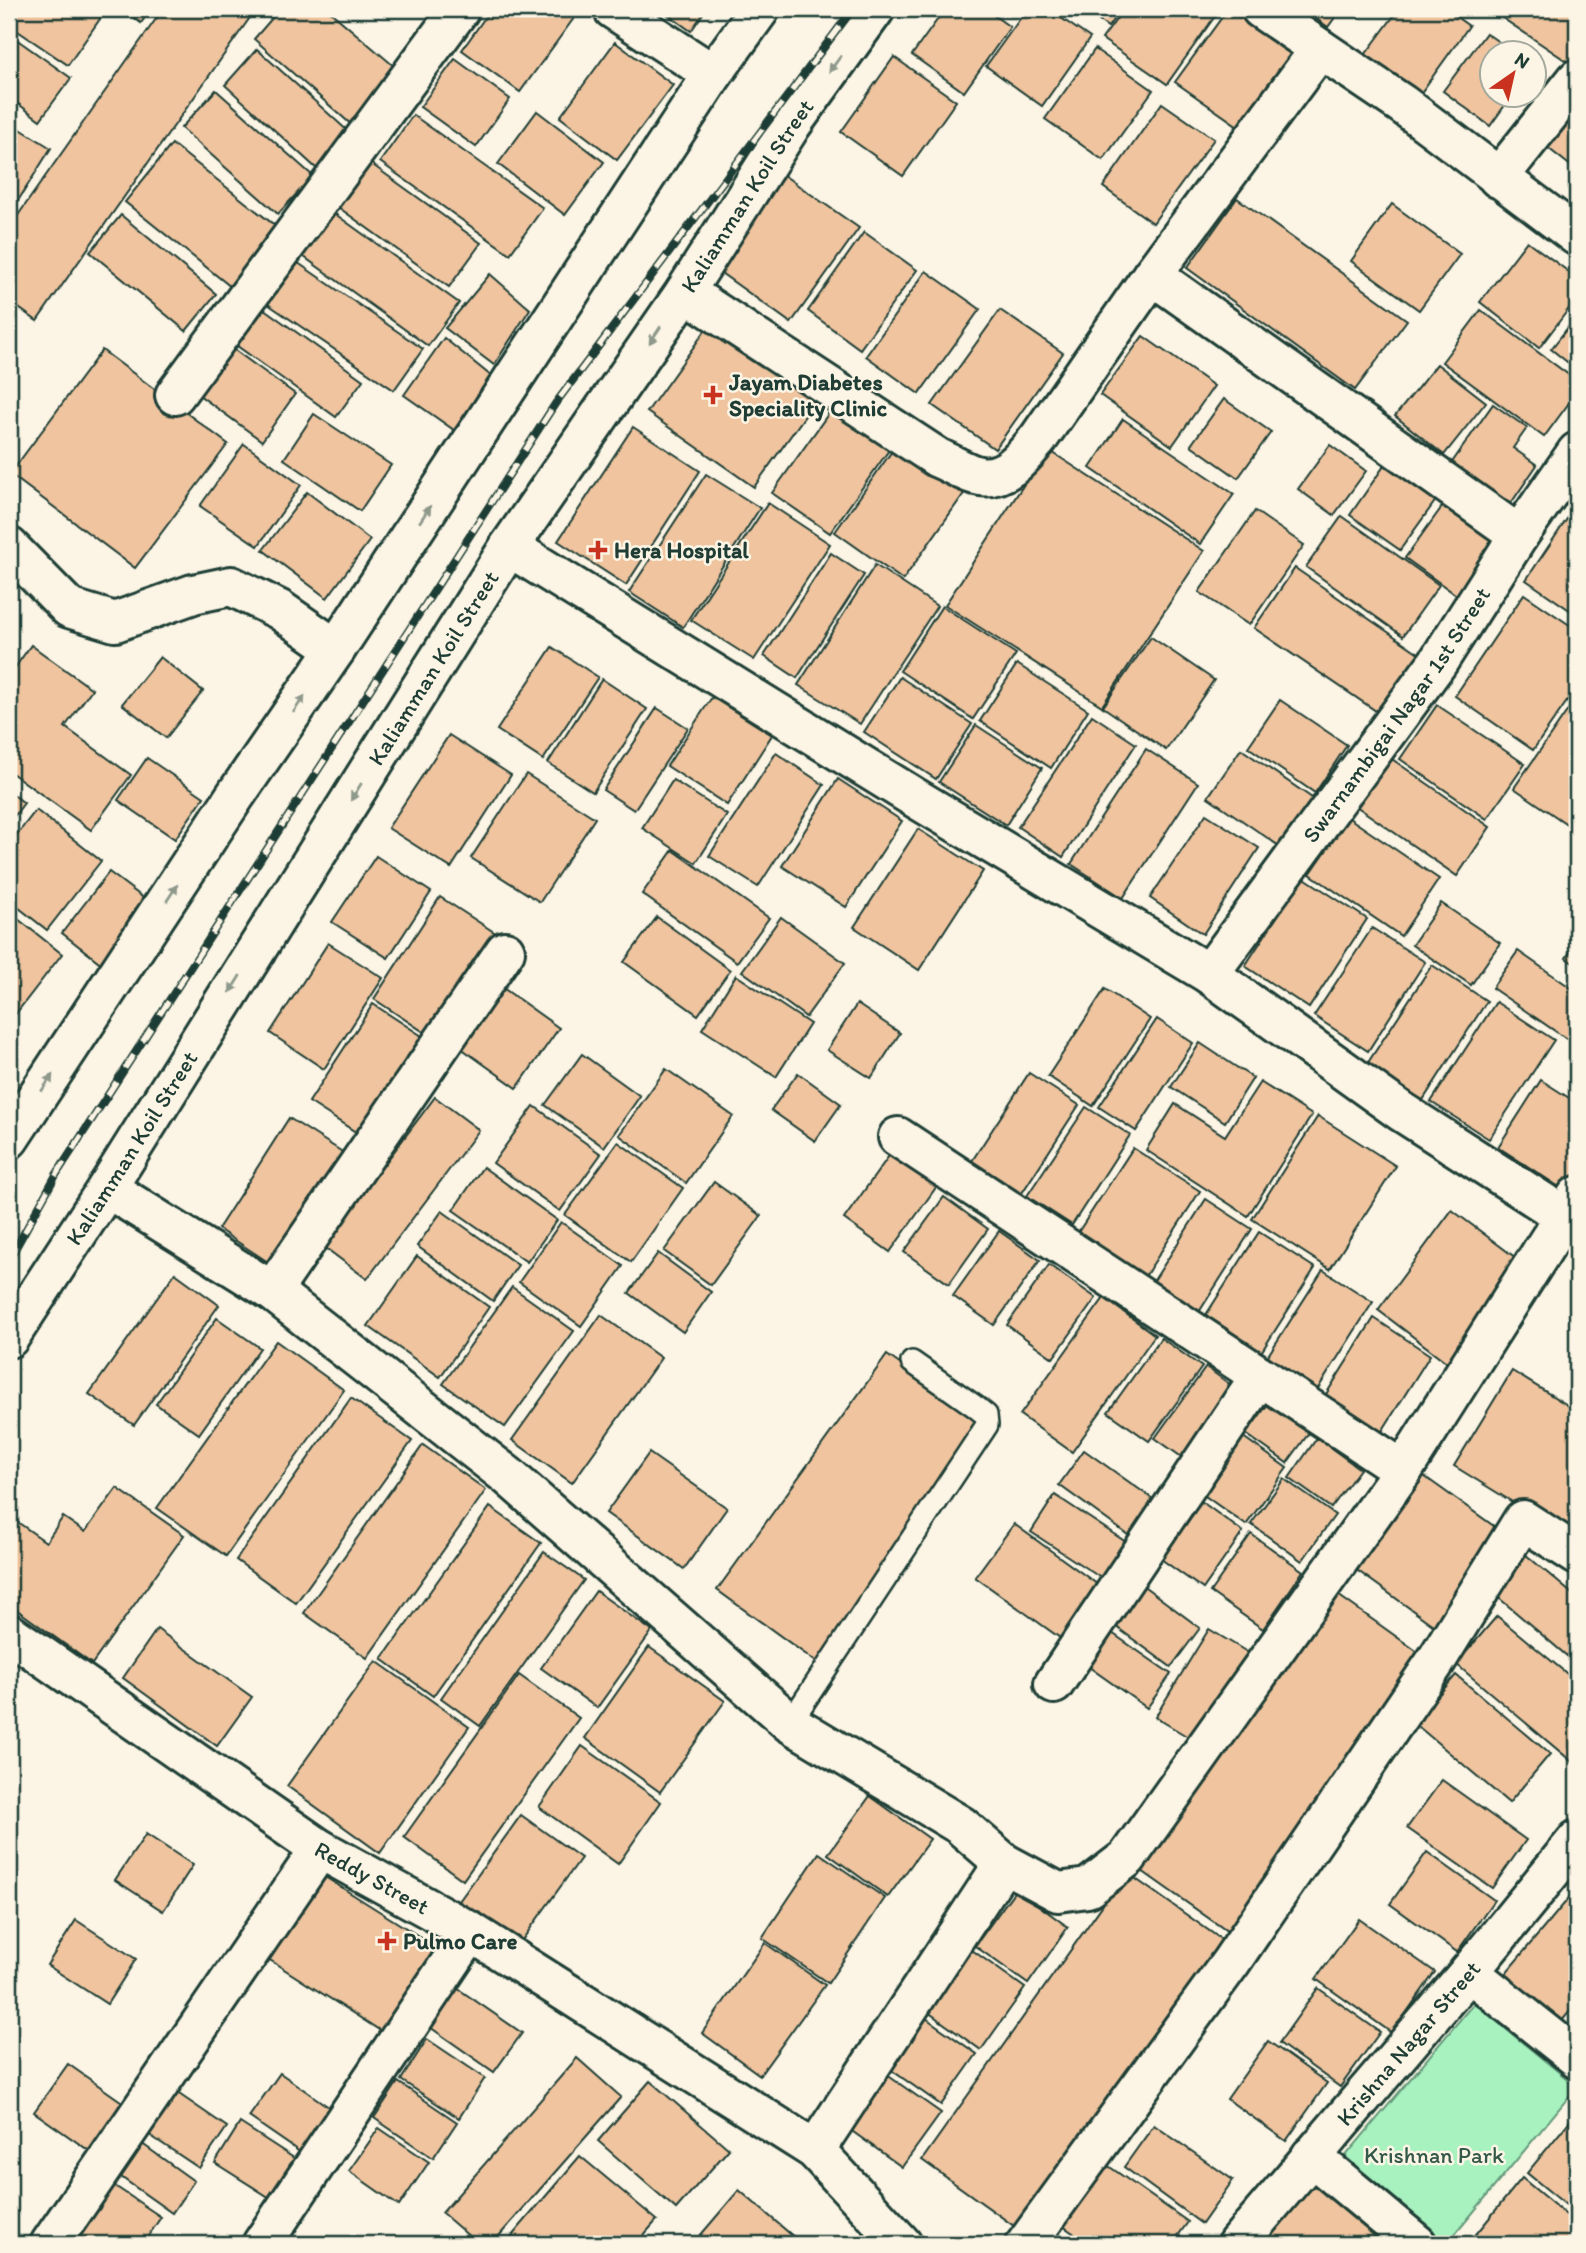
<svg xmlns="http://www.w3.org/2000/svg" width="1586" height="2253" font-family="Itim,sans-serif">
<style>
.green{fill:#a8f2c0;stroke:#64987a;stroke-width:2}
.building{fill:#f0c49f;stroke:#1f3d34;stroke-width:2}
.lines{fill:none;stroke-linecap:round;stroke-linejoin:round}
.service-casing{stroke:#1f3d34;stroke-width:26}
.minor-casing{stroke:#1f3d34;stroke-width:44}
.secondary-casing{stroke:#1f3d34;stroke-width:44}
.service{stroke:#fcf5e5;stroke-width:21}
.minor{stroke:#fcf5e5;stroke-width:38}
.secondary{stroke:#fcf5e5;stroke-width:38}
.rail-casing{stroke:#1f3d34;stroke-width:8}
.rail{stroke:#fcf5e5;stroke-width:5;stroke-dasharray:16;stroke-linecap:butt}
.oneway{fill:#8e998c}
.poi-dot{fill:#c8321e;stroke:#fcf5e5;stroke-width:2.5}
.labels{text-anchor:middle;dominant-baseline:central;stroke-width:5;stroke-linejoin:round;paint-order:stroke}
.street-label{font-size:23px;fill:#1f3d34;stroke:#fcf5e5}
.poi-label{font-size:23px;font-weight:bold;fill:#1f3d34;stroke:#fcf5e5;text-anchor:start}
.park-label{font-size:23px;fill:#345849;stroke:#fcf5e5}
</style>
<rect width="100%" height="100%" fill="#fcf5e5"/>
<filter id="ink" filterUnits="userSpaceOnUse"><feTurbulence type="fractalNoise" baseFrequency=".0143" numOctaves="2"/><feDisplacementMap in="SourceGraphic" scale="14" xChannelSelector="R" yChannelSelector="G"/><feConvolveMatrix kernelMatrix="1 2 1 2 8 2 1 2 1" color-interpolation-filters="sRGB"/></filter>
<g filter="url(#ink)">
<path class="green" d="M1474,2003L1577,2087L1447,2244H1434L1338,2165Z"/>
<g class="building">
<path d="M9,9H92L102,16L68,65L9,25Z"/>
<path d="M122,9H151L141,23Z"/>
<path d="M163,9H256L37,321L9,301V228Z"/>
<path d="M280,9H327L401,72L353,126L254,39Z"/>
<path d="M491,9H561L574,18L520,92L462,50Z"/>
<path d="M660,9H706L691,31Z"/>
<path d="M945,9H985L1010,27L964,92L912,55Z"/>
<path d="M1027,9H1048L1090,38L1042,106L986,66Z"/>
<path d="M1082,9H1121L1108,27Z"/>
<path d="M1124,9H1220L1167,84L1102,39Z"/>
<path d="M1228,9L1291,53L1238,126L1175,82Z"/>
<path d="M1303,9H1341L1328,27Z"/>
<path d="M1399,9H1445L1469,26L1420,94L1365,55Z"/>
<path d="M1489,9H1577V48L1568,62Z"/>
<path d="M1486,33L1513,52H1492V94H1513L1490,126L1443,91Z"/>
<path d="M9,34L71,78L40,120L9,97Z"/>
<path d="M615,42L673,85L617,160L560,117Z"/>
<path d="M257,49L350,133L317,169L225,85Z"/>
<path d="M1095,49L1153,90L1103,160L1045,119Z"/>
<path d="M894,57L956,101L903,176L841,132Z"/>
<path d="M455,59L510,99L476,147L420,107Z"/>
<path d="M216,90L313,176L278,214L181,128Z"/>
<path d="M1577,102V171L1543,144Z"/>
<path d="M1162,103L1214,139L1153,223L1103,187Z"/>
<path d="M537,111L604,162L565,215L498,164Z"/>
<path d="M413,115L543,208L510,254L380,162Z"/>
<path d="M9,122L51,148L16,204L9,200Z"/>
<path d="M172,144L278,228L231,287L125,202Z"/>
<path d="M370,163L481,243L449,287L338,207Z"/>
<path d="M782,174L859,228L791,323L714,268Z"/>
<path d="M1237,198L1407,320L1355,390L1187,268Z"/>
<path d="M1392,204L1460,254L1419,310L1351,261Z"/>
<path d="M331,211L459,303L428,346L300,254Z"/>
<path d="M121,215L216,294L186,331L90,252Z"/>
<path d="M864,232L917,270L860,349L808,311Z"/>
<path d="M1527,241L1577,278V298L1539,348L1480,302Z"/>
<path d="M288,256L423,349L394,390L259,298Z"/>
<path d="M926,271L980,309L919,394L866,356Z"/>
<path d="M490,274L530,309L494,365L445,328Z"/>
<path d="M253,301L363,380L336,417L226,338Z"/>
<path d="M1000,310L1063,353L995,449L932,405Z"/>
<path d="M1481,310L1577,381V392L1544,437L1442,362Z"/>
<path d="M1577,316V370L1551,349Z"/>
<path d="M710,324L817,399L754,487L647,412Z"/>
<path d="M1143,336L1214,386L1172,446L1100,395Z"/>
<path d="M444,338L491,376L454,430L404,395Z"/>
<path d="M229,346L295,394L262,441L195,392Z"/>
<path d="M102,350L228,444L135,568L10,474Z"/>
<path d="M1437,364L1486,402L1444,455L1395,416Z"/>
<path d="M1224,399L1271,432L1238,478L1191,445Z"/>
<path d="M1493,404L1527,428L1513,448L1537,465L1505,512L1446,471Z"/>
<path d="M831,410L889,450L830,533L772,493Z"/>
<path d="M314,414L391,465L360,511L284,459Z"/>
<path d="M1123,419L1234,494L1200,544L1090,468Z"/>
<path d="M633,427L700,471L626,585L558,541Z"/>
<path d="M244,444L301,485L258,546L200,506Z"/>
<path d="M897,444L965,492L903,580L835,532Z"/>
<path d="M1330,445L1366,471L1334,515L1298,489Z"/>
<path d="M1047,449L1204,551L1102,706L945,605Z"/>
<path d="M1393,453L1444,489L1400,550L1350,515Z"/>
<path d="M706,474L760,508L683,627L629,592Z"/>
<path d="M307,492L370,540L327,598L263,550Z"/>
<path d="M1447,500L1504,541L1462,599L1405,558Z"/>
<path d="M768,503L830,544L754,660L691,620Z"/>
<path d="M1255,511L1304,545L1249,625L1199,592Z"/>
<path d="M1571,513L1577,517V615L1526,580Z"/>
<path d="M1342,516L1439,585L1403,636L1306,567Z"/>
<path d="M831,553L864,575L797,678L764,656Z"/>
<path d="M875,565L937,606L860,724L798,685Z"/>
<path d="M1295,568L1420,654L1379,713L1254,628Z"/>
<path d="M1524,594L1577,630V687L1533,750L1455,696Z"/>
<path d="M942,606L1016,654L973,719L900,671Z"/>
<path d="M1151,637L1214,680L1166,750L1103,707Z"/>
<path d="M31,645L92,689L65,727L131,775L91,830L9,771V676Z"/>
<path d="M552,647L598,677L543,760L497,730Z"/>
<path d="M160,657L203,691L166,738L122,704Z"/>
<path d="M1017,664L1088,710L1051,768L980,721Z"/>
<path d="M900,677L972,724L936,779L864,732Z"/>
<path d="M602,679L647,709L593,792L548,763Z"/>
<path d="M712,697L772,735L727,805L667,766Z"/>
<path d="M1577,697V831L1514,788Z"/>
<path d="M1280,700L1347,745L1315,793L1248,747Z"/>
<path d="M1437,705L1525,764L1487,819L1400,759Z"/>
<path d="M657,708L688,728L634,810L603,790Z"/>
<path d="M1092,715L1136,744L1063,857L1018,827Z"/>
<path d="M976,725L1042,768L1006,825L939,782Z"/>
<path d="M449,735L511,775L451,868L388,828Z"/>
<path d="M1146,749L1198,783L1123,898L1071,864Z"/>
<path d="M1241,749L1315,800L1282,848L1208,797Z"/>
<path d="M776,753L824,785L758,887L709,856Z"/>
<path d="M1389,757L1490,827L1457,876L1356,806Z"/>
<path d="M147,758L204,797L175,839L118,800Z"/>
<path d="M526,774L595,818L540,902L471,858Z"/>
<path d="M838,779L902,821L846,907L782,866Z"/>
<path d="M673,780L727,815L696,863L642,828Z"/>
<path d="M9,791L24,803L9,823Z"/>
<path d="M36,810L101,861L47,930L9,900V845Z"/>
<path d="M1206,814L1259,848L1203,934L1150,898Z"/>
<path d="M1349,818L1439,879L1401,936L1310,874Z"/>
<path d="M918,829L983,871L919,970L854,927Z"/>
<path d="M673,850L769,918L737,962L642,894Z"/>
<path d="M376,856L431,892L388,958L332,922Z"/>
<path d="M109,872L150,903L103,965L62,933Z"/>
<path d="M1303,877L1367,919L1309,1008L1245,966Z"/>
<path d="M440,897L497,934L430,1036L374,999Z"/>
<path d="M1441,903L1500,943L1471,985L1412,945Z"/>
<path d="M657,917L730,970L698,1015L624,962Z"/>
<path d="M781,917L845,963L806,1017L742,971Z"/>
<path d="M18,919L62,954L14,1016L9,1012V931Z"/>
<path d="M1372,928L1425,962L1368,1051L1314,1016Z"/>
<path d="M1577,941V966L1566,958Z"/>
<path d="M328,943L383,978L324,1069L270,1033Z"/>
<path d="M1518,951L1577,992V1046L1492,988Z"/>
<path d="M1432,965L1487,1001L1423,1100L1367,1064Z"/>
<path d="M736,975L810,1024L776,1077L702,1029Z"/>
<path d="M503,988L559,1028L517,1088L461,1048Z"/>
<path d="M1105,989L1150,1019L1093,1106L1048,1076Z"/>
<path d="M1496,1002L1554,1040L1489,1139L1431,1102Z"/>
<path d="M373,1004L425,1038L362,1136L309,1102Z"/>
<path d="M857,1004L900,1033L871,1078L827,1050Z"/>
<path d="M1157,1019L1193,1043L1136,1131L1099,1107Z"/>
<path d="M1200,1043L1253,1078L1225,1122L1171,1087Z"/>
<path d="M582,1054L640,1096L604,1147L545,1105Z"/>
<path d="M666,1069L733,1116L686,1183L619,1135Z"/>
<path d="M798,1073L841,1104L815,1141L771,1110Z"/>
<path d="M1029,1073L1079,1105L1020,1196L970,1164Z"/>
<path d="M1541,1080L1577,1103V1175L1567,1192L1498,1147Z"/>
<path d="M1260,1082L1312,1115L1248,1216L1146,1150L1175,1104L1225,1136Z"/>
<path d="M435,1097L479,1130L367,1279L323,1246Z"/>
<path d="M534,1106L601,1154L560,1211L493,1163Z"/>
<path d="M1086,1107L1130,1135L1072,1225L1027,1196Z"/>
<path d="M1318,1116L1396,1166L1330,1269L1252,1219Z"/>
<path d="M289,1118L344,1153L271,1264L218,1229Z"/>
<path d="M618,1142L683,1188L631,1262L565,1215Z"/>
<path d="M1133,1148L1200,1191L1142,1281L1075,1237Z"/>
<path d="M891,1153L937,1186L890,1252L844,1219Z"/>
<path d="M483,1167L557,1220L527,1262L453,1210Z"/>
<path d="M714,1182L761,1216L711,1285L664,1251Z"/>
<path d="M944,1197L988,1229L949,1284L904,1252Z"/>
<path d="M1206,1199L1252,1229L1199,1312L1153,1282Z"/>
<path d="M1452,1210L1524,1264L1449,1364L1378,1310Z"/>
<path d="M442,1211L518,1265L493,1301L417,1246Z"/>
<path d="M561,1222L623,1266L581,1326L519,1282Z"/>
<path d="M999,1231L1040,1260L994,1325L953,1296Z"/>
<path d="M1259,1232L1315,1268L1260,1354L1204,1318Z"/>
<path d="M658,1253L711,1292L683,1332L629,1293Z"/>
<path d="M417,1256L489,1307L440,1377L368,1326Z"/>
<path d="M1049,1265L1096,1298L1053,1358L1007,1325Z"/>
<path d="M1323,1270L1373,1302L1317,1390L1267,1357Z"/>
<path d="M175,1273L219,1305L134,1425L89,1394Z"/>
<path d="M512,1287L574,1331L505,1427L443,1384Z"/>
<path d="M1104,1298L1155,1335L1072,1452L1020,1415Z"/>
<path d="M601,1315L661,1358L572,1483L512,1440Z"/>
<path d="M217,1318L260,1348L199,1434L156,1404Z"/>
<path d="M1374,1318L1430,1355L1379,1436L1323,1399Z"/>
<path d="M1161,1338L1202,1367L1149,1441L1108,1412Z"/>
<path d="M276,1341L344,1390L226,1556L157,1508Z"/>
<path d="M887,1355L981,1422L819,1664L717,1590Z"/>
<path d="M1206,1367L1243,1394L1193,1465L1155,1438Z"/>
<path d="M1512,1371L1577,1411V1542L1454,1466Z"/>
<path d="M351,1398L412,1441L296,1603L236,1560Z"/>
<path d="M1268,1404L1309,1433L1287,1463L1246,1434Z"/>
<path d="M1239,1434L1287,1468L1246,1525L1198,1491Z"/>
<path d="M1317,1438L1360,1469L1331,1508L1289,1478Z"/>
<path d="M423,1445L486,1490L367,1658L304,1613Z"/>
<path d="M1084,1450L1160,1504L1135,1540L1059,1485Z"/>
<path d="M649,1453L727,1508L684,1569L606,1513Z"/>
<path d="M1421,1474L1505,1534L1437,1628L1354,1568Z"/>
<path d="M1284,1479L1335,1515L1302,1561L1251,1524Z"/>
<path d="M117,1488L184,1535L92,1664L9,1604V1530L16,1521L46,1542L63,1517L85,1532Z"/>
<path d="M1055,1495L1132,1546L1107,1582L1031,1532Z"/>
<path d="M1202,1502L1243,1532L1203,1589L1161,1559Z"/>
<path d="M490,1507L541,1543L433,1696L382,1659Z"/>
<path d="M1014,1524L1101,1587L1063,1640L975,1577Z"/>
<path d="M1251,1534L1303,1571L1263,1629L1210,1592Z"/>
<path d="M544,1552L584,1580L480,1726L441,1698Z"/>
<path d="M1525,1554L1577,1598V1644L1567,1656L1493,1593Z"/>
<path d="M1137,1581L1200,1628L1171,1667L1107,1620Z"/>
<path d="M596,1591L652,1631L597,1708L541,1668Z"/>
<path d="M1338,1595L1429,1660L1234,1936L1142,1871Z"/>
<path d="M1497,1616L1577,1682V1766L1456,1664Z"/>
<path d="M157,1629L252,1697L217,1746L123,1678Z"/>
<path d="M1209,1629L1257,1658L1203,1746L1155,1717Z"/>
<path d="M1112,1633L1171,1674L1147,1708L1089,1667Z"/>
<path d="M649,1647L725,1701L660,1792L585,1738Z"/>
<path d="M376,1661L469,1727L380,1853L287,1786Z"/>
<path d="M519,1675L579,1718L463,1880L404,1837Z"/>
<path d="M1456,1675L1550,1754L1509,1803L1414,1723Z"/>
<path d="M582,1746L661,1802L618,1864L539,1807Z"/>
<path d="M1442,1780L1526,1840L1492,1888L1407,1828Z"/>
<path d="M870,1796L930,1839L888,1897L828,1854Z"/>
<path d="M521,1815L581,1858L517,1947L457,1904Z"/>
<path d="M146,1834L193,1865L163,1911L115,1880Z"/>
<path d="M1427,1852L1494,1900L1457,1952L1390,1904Z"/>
<path d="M819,1853L885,1898L828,1983L762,1938Z"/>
<path d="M317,1872L436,1947L381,2031L262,1955Z"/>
<path d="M1126,1872L1225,1942L1021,2231L922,2160Z"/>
<path d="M1016,1889L1068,1927L1028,1984L975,1946Z"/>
<path d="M1574,1892L1577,1895V2003L1561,2022L1505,1974Z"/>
<path d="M1359,1919L1435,1972L1392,2033L1316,1979Z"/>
<path d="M76,1920L136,1959L107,2004L47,1965Z"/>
<path d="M765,1943L825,1985L760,2075L702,2033Z"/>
<path d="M972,1950L1025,1988L981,2050L928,2012Z"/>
<path d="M454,1986L522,2033L494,2072L427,2025Z"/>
<path d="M1318,1988L1380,2032L1340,2087L1279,2043Z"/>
<path d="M923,2016L977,2054L941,2105L887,2067Z"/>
<path d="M427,2039L485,2078L459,2118L401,2080Z"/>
<path d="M1268,2041L1327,2083L1286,2141L1227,2099Z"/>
<path d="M577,2058L621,2097L492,2244H478L442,2213Z"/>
<path d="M68,2064L135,2111L101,2159L34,2112Z"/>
<path d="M880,2070L941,2113L902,2167L842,2124Z"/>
<path d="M280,2073L343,2117L313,2161L249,2117Z"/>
<path d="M650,2081L729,2149L676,2209L598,2141Z"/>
<path d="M398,2082L457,2122L433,2158L374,2118Z"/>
<path d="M176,2092L227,2127L199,2168L148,2134Z"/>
<path d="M1577,2112V2214L1527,2173Z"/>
<path d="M240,2123L300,2162L275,2201L215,2163Z"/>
<path d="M1154,2125L1233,2180L1202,2224L1124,2167Z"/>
<path d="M379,2128L429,2162L399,2206L349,2171Z"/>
<path d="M134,2138L194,2181L172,2213L111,2170Z"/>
<path d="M580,2156L657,2220L636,2244H505Z"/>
<path d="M1107,2165L1188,2222L1172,2244H1089L1063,2226Z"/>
<path d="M1315,2172L1388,2244H1255Z"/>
<path d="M1522,2178L1577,2224V2244H1468Z"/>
<path d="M106,2180L161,2217L143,2244H63Z"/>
<path d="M739,2190L802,2244H693Z"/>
</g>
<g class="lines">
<g class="service-casing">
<path id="service" d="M790,1723L987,1425L986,1415L976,1407L912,1362"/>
</g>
<g class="minor-casing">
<g id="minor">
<path d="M613,9L713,74"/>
<path d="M1261,9L1402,104L1577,236"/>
<path d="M1498,178L1577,79"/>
<path d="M1152,275L1519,535"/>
<path d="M685,292L938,458C951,463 966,474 980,476C1006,480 1023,457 1038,439L1152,275L1320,49"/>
<path d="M175,395L460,9"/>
<path d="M9,547L69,608L115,622L193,594L231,586L280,610L336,649"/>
<path d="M509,547L912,796L1209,974L1402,1112L1564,1216"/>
<path id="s1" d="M1209,974L1438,662L1519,535L1577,452"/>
<path d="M898,1137L1403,1470"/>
<path d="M107,1188L272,1291L508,1476L790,1723L960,1825L1004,1863L1058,1892L1088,1888L1127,1858L1403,1470L1577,1196"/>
<path d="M272,1291L505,951"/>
<path d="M1054,1684L1260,1376"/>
<path d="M1469,1972L1577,2058"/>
<path d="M815,2150L1004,1863"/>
<path d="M1311,2156L1417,2244"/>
<path d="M50,2244L320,1849"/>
<path d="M262,2244L471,1932"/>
<path d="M1026,2244L1231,1962L1436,1661L1523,1520L1577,1555"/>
<path id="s2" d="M1237,2244L1469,1972L1577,1840"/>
</g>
</g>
<g class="secondary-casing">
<g id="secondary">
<path d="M9,1139L235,796L336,649L713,74L760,9"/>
<path id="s3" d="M9,1338L107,1188L509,547L685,292L792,124L875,9"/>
<path id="s4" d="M9,1633L320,1849L471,1932L815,2150L902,2244"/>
</g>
</g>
<use href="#service" class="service"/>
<use href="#minor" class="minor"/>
<use href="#secondary" class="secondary"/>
<g class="rail-casing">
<path id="rail" d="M9,1260L56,1175L555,404L853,9"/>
</g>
<use href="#rail" class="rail"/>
</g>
<defs><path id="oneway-solid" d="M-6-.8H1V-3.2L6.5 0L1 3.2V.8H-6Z" transform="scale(1.75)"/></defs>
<g class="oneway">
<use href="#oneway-solid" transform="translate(835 64) rotate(126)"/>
<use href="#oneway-solid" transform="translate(655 335) rotate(124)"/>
<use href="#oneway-solid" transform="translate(425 514) rotate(-57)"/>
<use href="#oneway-solid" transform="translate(299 704) rotate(-56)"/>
<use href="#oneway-solid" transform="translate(356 792) rotate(122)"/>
<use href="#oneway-solid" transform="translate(172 893) rotate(-57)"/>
<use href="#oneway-solid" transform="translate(235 984) rotate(122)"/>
<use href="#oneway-solid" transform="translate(47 1083) rotate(-56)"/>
</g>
</g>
<g class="poi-dot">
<path d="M709.5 384.5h7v7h7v7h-7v7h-7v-7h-7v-7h7z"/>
<path d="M594.5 539.5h7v7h7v7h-7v7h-7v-7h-7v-7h7z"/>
<path d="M383.5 1930.5h7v7h7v7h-7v7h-7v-7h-7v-7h7z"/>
</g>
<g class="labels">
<g class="street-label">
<text stroke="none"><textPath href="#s3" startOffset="1360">Kaliamman Koil Street</textPath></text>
<text stroke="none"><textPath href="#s3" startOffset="793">Kaliamman Koil Street</textPath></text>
<text stroke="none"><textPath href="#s1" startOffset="320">Swarnambigai Nagar 1st Street</textPath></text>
<text stroke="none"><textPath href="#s3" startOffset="226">Kaliamman Koil Street</textPath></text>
<text stroke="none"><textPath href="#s4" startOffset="438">Reddy Street</textPath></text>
<text stroke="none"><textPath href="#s2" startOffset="264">Krishna Nagar Street</textPath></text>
</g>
<g class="poi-label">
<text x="729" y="382">Jayam Diabetes<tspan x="729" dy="26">Speciality Clinic</tspan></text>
<text x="614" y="550">Hera Hospital</text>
<text x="403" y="1941">Pulmo Care</text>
</g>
<g class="park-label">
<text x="1434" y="2155">Krishnan Park</text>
</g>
</g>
<rect width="1586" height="2253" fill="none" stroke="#fcf5e5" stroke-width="35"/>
<rect x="18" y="18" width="1551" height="2218" fill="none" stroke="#1f3d34" stroke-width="2.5" filter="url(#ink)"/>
<g transform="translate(1513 74) rotate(34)"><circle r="33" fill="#fcf5e5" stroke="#a4ab9e" stroke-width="2"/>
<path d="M0-5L12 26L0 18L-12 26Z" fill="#c8321e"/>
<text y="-10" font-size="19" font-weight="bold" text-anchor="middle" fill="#1f3d34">N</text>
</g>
</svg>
